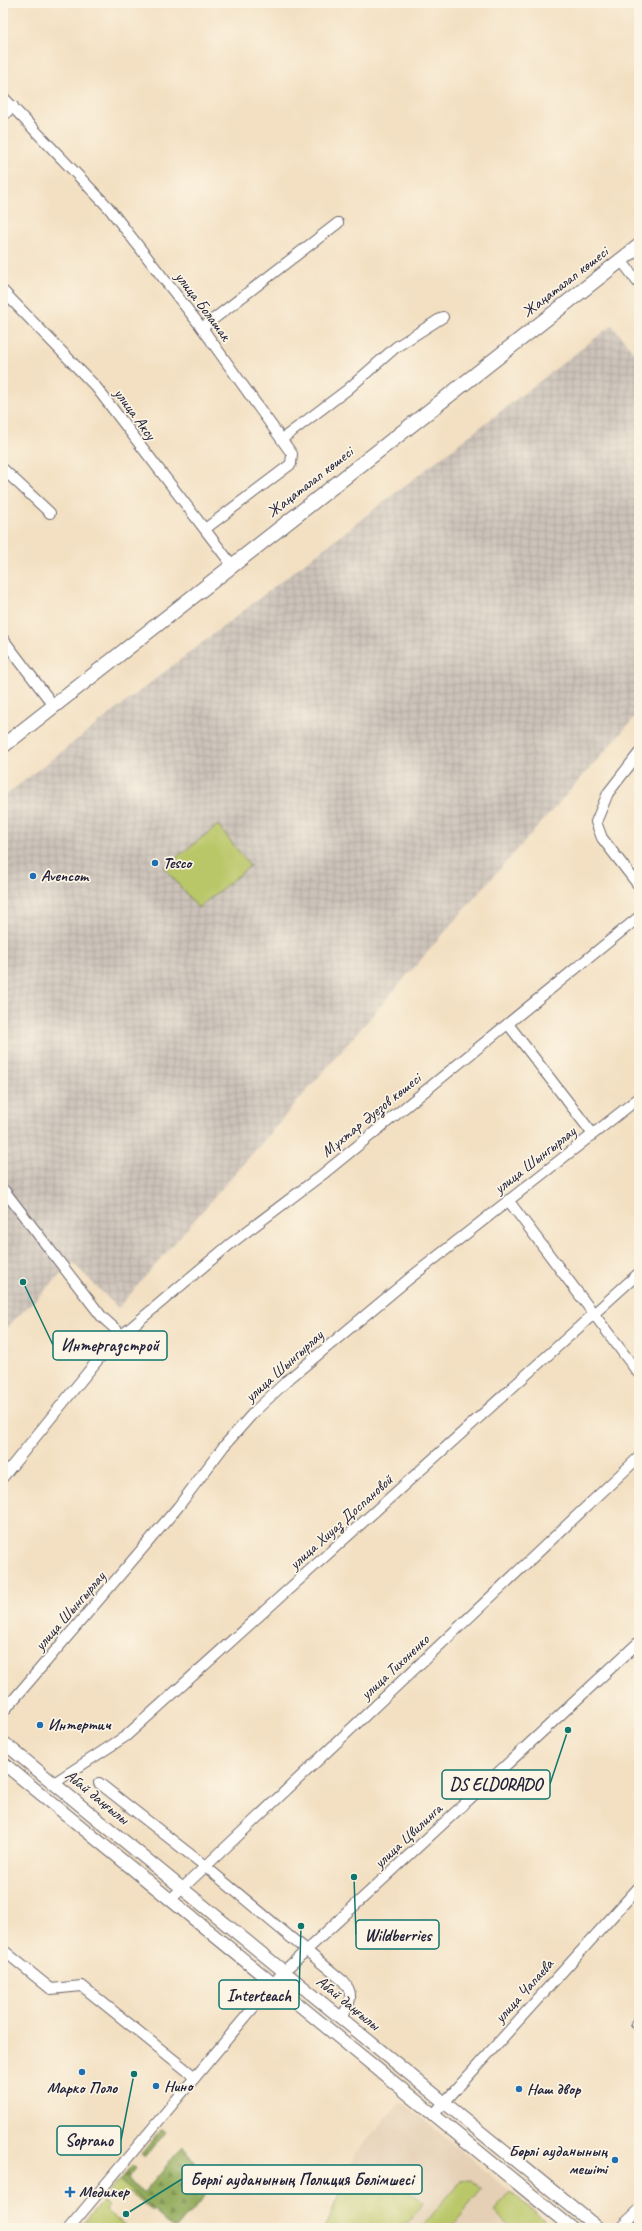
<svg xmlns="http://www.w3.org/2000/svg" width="642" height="2231" font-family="Caveat,sans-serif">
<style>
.built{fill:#e5d0b6}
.industrial{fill:url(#industrial-grid)}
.grass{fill:#bac769;stroke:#6e7452}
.forest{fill:url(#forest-firs);stroke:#5a674c}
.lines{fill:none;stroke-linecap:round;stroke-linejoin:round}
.minor-casing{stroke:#6b646a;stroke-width:12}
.tertiary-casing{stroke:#6b646a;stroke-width:14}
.secondary-casing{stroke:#6b646a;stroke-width:16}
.minor{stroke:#fff;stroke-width:10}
.tertiary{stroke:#fff;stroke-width:12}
.secondary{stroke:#fff;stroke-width:14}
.poi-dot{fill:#1f6fb2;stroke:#fcf5e5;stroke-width:1.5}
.labels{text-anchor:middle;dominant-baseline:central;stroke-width:3.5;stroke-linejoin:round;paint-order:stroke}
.street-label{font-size:16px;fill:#22223b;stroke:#fcf5e5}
.poi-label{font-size:16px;font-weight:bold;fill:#22223b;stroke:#fcf5e5;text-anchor:start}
.leader{fill:none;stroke:#0f766e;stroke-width:1.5}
.callout-dot{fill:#0f766e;stroke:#fcf5e5;stroke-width:1.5}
.callout{fill:#fcf5e5;stroke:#0f766e;stroke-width:1.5}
.callout-label{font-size:17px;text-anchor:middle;font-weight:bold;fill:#22223b}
</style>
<defs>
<pattern id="industrial-grid" width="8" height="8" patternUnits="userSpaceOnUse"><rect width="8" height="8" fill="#ccc2b9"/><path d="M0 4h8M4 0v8" fill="none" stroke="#afa6a0"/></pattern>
<pattern id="forest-firs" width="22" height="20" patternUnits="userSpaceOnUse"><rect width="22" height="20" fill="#93ac5d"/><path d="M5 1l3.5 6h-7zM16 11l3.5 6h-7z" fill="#788c4e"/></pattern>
</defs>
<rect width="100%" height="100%" fill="#fcf5e5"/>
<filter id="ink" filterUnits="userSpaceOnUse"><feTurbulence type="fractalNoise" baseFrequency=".025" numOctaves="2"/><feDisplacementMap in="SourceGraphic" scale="8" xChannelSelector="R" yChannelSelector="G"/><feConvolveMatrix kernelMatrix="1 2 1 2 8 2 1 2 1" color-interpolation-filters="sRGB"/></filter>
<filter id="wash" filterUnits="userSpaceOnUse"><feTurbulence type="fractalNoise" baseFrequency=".012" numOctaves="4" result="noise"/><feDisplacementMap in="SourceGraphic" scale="16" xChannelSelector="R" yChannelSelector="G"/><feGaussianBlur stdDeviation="0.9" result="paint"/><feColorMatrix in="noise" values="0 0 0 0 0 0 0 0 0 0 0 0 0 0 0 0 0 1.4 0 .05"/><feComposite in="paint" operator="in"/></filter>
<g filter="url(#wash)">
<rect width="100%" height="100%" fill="#f3e0c2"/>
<path class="built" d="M401,2101L553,2227L325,2228L355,2154Z"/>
<path class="industrial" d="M612,325L639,359V713L484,887L118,1308L73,1263L3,1331V797Z"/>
<g class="grass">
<path d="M218,825L250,866L198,908L164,867Z"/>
<path d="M351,2165L377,2188L389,2174L424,2203L403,2228H325Z"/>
<path d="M119,2180L154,2211L153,2212L130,2193L124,2200L117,2195L114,2199L108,2194Z"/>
<path d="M471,2180L482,2189L450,2228H421L461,2181Z"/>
<path d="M510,2192L553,2227L506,2228L509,2224L494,2211Z"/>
<path d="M102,2201L108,2206L105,2210L127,2228H80Z"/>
</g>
<g class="forest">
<path d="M162,2129L166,2132L145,2157L141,2154Z"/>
<path d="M183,2146L194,2159L205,2195L177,2228H174L119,2180L132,2166L135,2169L127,2180L143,2193Z"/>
</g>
</g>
<g filter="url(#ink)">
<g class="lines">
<g class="minor-casing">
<g id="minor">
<path d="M3,97L108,207L202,328L292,454L291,464L205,529"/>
<path d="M3,116L13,106"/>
<path d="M621,260L639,284"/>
<path d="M3,291L96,387L232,565"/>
<path d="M202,328L338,223"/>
<path d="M282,439L347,390L396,347L443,317"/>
<path d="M3,469L50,513"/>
<path d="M3,639L54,706"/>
<path d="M639,753L608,793L596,822L602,838L639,886"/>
<path d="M508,1024L592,1133"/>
<path d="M3,1189L102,1317L122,1335"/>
<path d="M508,1200L639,1374"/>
<path d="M3,1477L101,1356L122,1335L229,1245L323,1174L639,917"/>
<path d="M3,1712L178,1507L224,1446L255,1411L290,1378L410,1278L639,1098"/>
<path d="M54,1783L126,1736L639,1273"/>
<path d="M99,1783L205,1866L343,1981C355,1994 350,2005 341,2017"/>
<path d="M171,1899L639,1457"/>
<path d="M3,1950L51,1989L82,1986L195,2077"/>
<path d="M636,2024L639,2021"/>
<path d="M432,2116L639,1887"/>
<path d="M69,2228L284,1971L639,1642"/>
<path d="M620,2228L639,2210"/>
</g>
</g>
<g class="tertiary-casing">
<g id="tertiary">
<path d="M3,1742L598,2228"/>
<path d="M3,1763L572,2228"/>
</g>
</g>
<g class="secondary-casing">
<path id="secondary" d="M3,746L639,246"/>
</g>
<use href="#minor" class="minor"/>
<use href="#tertiary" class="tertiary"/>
<use href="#secondary" class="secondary"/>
</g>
</g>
<g class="poi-dot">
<circle cx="155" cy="863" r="4"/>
<circle cx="33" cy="876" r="4"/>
<circle cx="40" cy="1725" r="4"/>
<circle cx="82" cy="2072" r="4"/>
<circle cx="156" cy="2086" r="4"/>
<circle cx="519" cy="2089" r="4"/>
<circle cx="615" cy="2160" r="4"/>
<path d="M68 2186h4v4h4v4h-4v4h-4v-4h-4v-4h4z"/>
</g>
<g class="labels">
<g class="street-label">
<text transform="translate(565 282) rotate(-38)">Жаңаталап көшесі</text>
<text transform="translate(203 306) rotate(53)">улица Болашак</text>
<text transform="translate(135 414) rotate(54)">улица Аксу</text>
<text transform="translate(310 482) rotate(-38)">Жаңаталап көшесі</text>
<text transform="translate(371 1115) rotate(-39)">Мұхтар Әуезов көшесі</text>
<text transform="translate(535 1160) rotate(-38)">улица Шынгырлау</text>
<text transform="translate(284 1366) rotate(-42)">улица Шынгырлау</text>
<text transform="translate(341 1522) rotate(-42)">улица Хиуаз Доспановой</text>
<text transform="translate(70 1611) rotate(-49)">улица Шынгырлау</text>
<text transform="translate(395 1667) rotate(-43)">улица Тихоненко</text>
<text transform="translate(97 1797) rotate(39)">Абай даңғылы</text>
<text transform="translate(408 1836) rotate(-43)">улица Цвилинга</text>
<text transform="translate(524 1991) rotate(-48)">улица Чапаева</text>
<text transform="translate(348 2003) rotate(39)">Абай даңғылы</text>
</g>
<g class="poi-label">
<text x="163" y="863">Tesco</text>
<text x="41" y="876">Avencom</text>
<text x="48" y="1725">Интертич</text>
<text x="164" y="2086">Нино</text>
<text x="82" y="2088" text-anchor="middle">Марко Поло</text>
<text x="527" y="2089">Наш двор</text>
<text x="607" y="2151" text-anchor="end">Бөрлі ауданының<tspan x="607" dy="18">мешіті</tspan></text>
<text x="79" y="2192">Медикер</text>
</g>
</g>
<path class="leader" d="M23 1282L53 1345M568 1730L550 1784M354 1877L356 1935M301 1926L299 1995M134 2074L121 2140M126 2214L182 2179"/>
<g class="callout-dot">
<circle cx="23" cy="1282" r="4"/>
<circle cx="568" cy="1730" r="4"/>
<circle cx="354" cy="1877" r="4"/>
<circle cx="301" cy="1926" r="4"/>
<circle cx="134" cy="2074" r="4"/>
<circle cx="126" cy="2214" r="4"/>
</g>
<g class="callout">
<rect x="53" y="1331" width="114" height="29" rx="4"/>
<rect x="442" y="1770" width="108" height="29" rx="4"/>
<rect x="356" y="1920" width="83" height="29" rx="4"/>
<rect x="219" y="1980" width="80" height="29" rx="4"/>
<rect x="57" y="2126" width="64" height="29" rx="4"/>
<rect x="182" y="2165" width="240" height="29" rx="4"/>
</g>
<g class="callout-label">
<text x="110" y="1351">Интергазстрой</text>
<text x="496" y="1790">DS ELDORADO</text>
<text x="398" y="1941">Wildberries</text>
<text x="259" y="2001">Interteach</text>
<text x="89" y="2146">Soprano</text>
<text x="302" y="2185">Бөрлі ауданының Полиция Бөлімшесі</text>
</g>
<rect width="642" height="2231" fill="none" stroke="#fcf5e5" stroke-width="16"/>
</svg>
